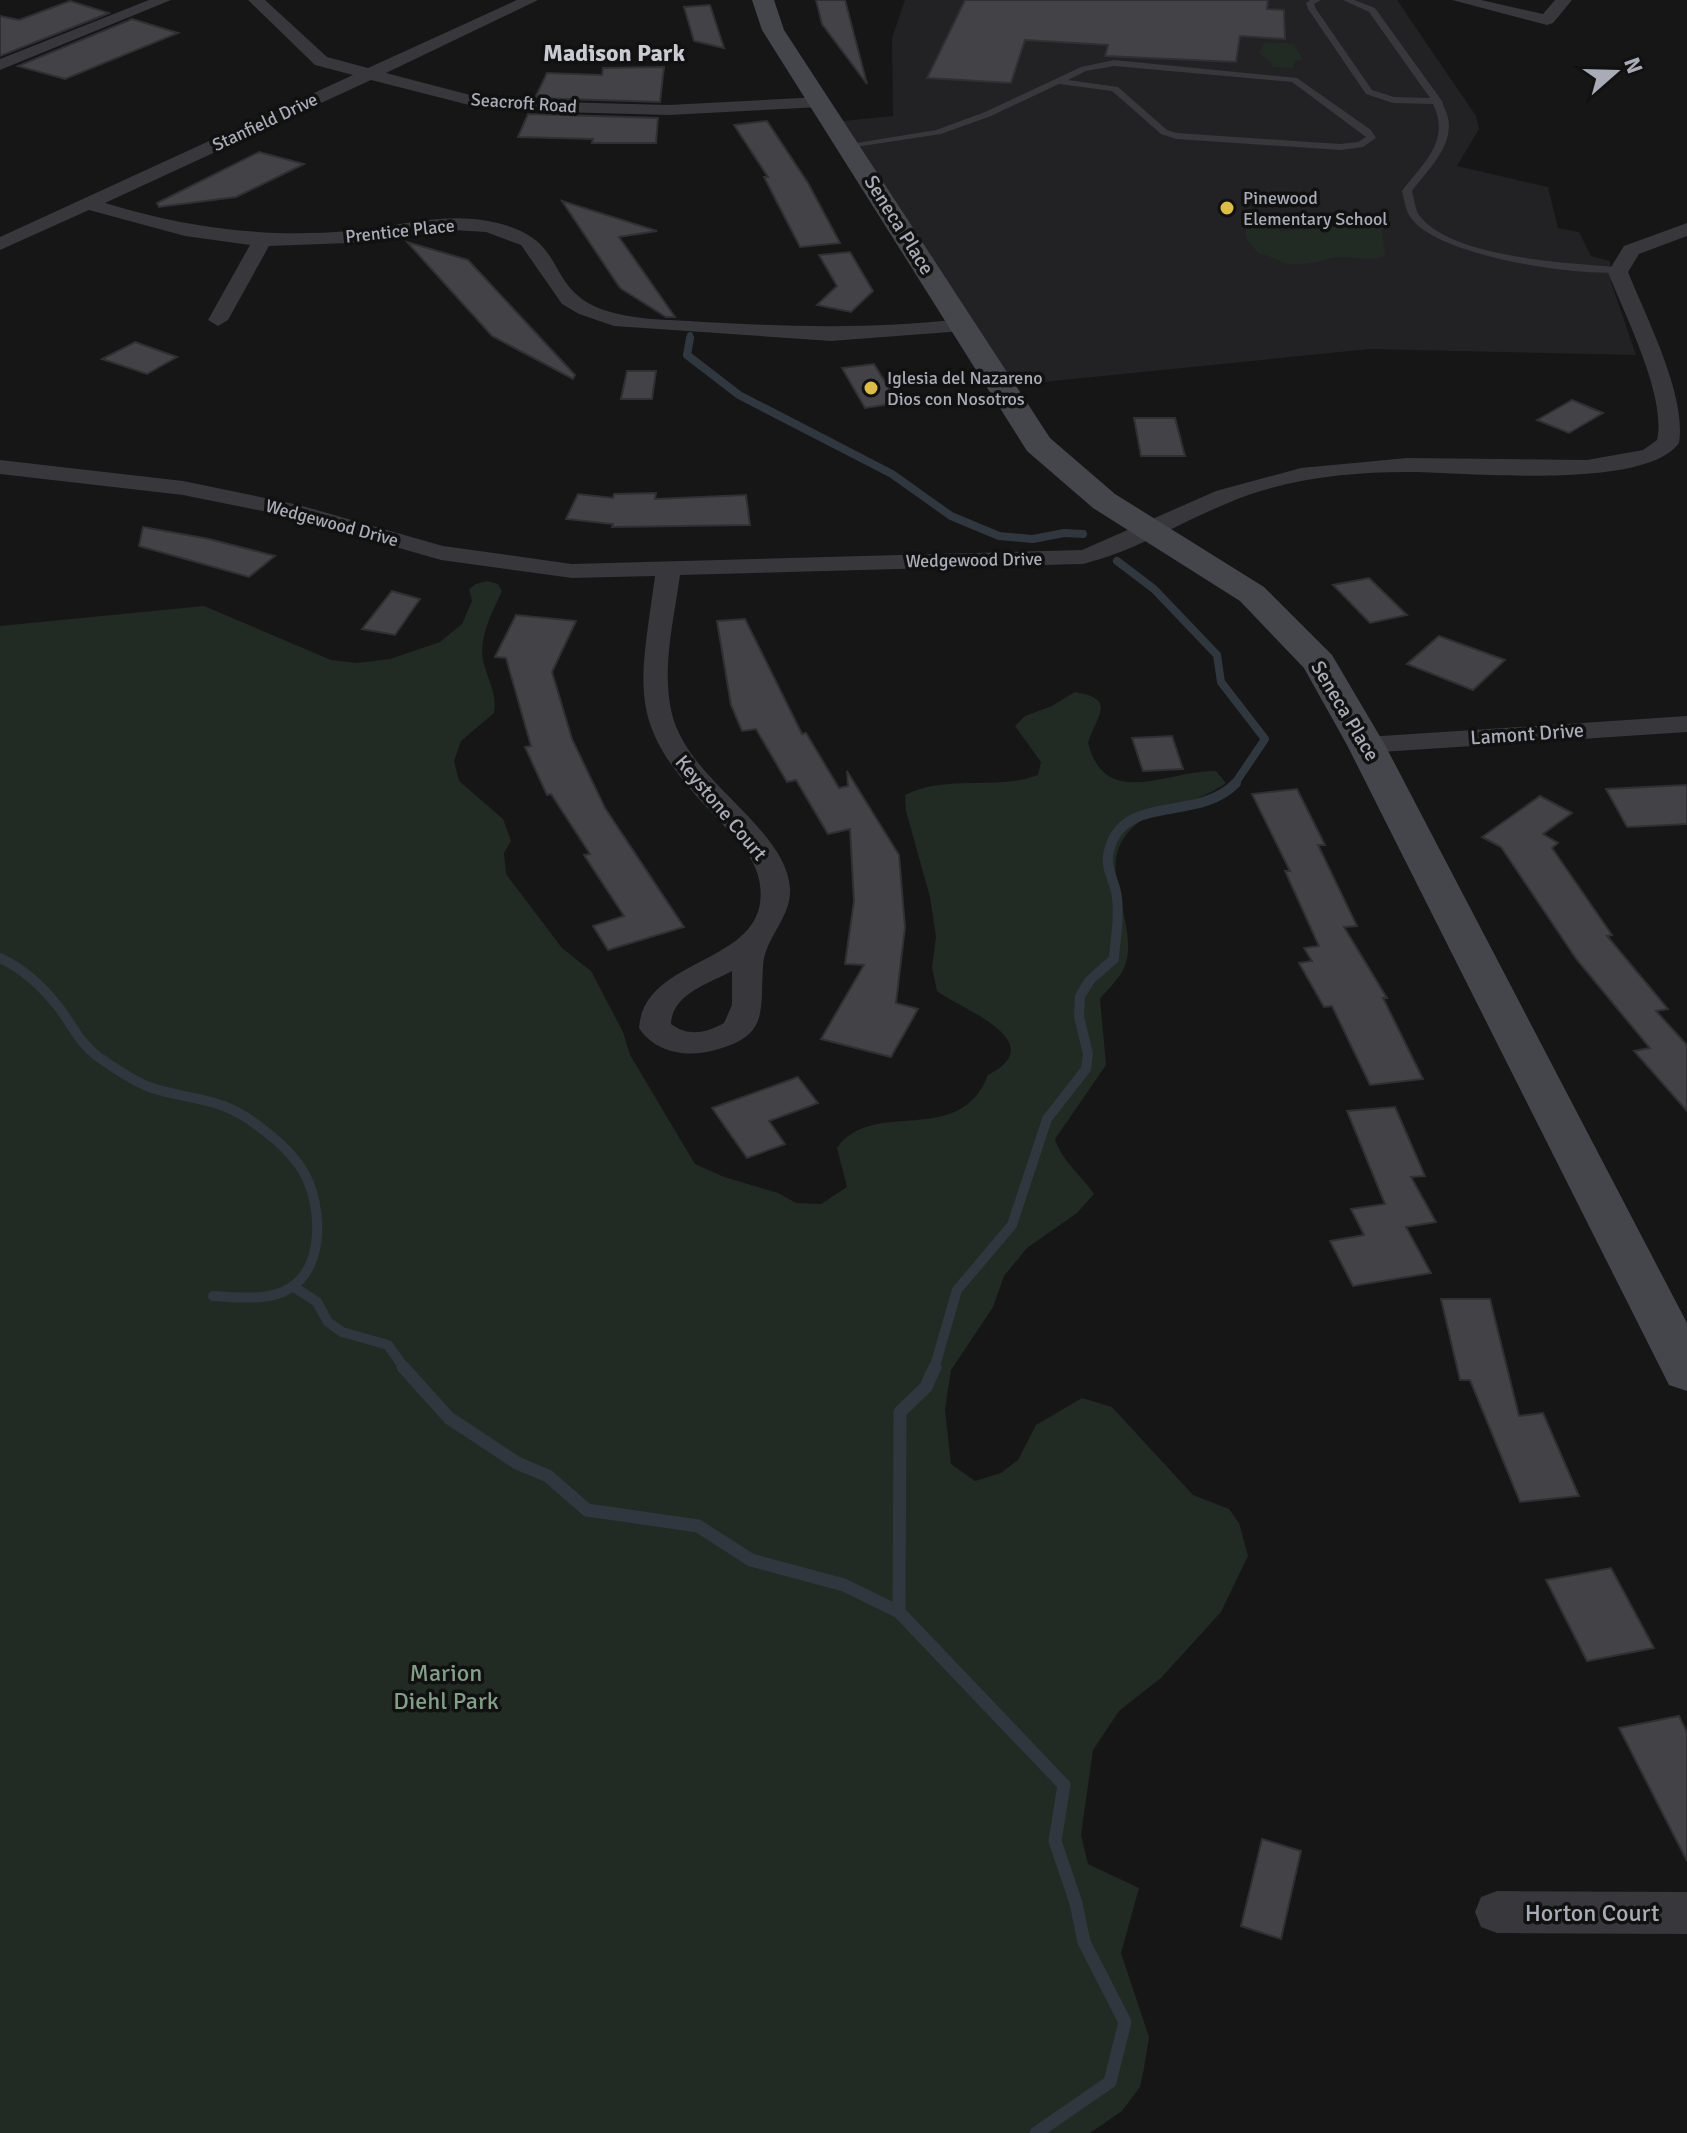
<svg xmlns="http://www.w3.org/2000/svg" width="1687" height="2133" font-family="Signika,sans-serif">
<style>
.built{fill:#222224}
.green{fill:#222a24}
.lines{fill:none;stroke-linecap:round;stroke-linejoin:round}
.stream-far3{stroke:#30373f;stroke-width:6}
.stream-far2{stroke:#30373f;stroke-width:8}
.stream-far1{stroke:#30373f;stroke-width:10}
.stream{stroke:#30373f;stroke-width:13}
.building{fill:#434347;stroke:#303033;stroke-width:2}
.lane{fill:#37373c;fill-rule:evenodd}
.street{fill:#37373c;fill-rule:evenodd}
.secondary{fill:#45464c;fill-rule:evenodd}
.poi-dot{fill:#ddbc48;stroke:#111112;stroke-width:3}
.labels{text-anchor:middle;dominant-baseline:central;stroke-width:7;stroke-linejoin:round;paint-order:stroke}
.far-street-label{font-size:18px;fill:#a9acb6;stroke:#111112}
.far-poi-label{font-size:18px;fill:#a9acb6;stroke:#111112;text-anchor:start}
.street-label{font-size:20px;fill:#a9acb6;stroke:#111112}
.far-district-label{font-size:24px;font-weight:bold;fill:#cacbd2;stroke:#111112}
.near-park-label{font-size:24px;fill:#839f87;stroke:#111112}
.near-street-label{font-size:24px;fill:#a9acb6;stroke:#111112}
</style>
<rect width="100%" height="100%" fill="#161617"/>
<path class="built" d="M905,0H1397L1476,116L1479,129L1457,166L1548,187L1558,228L1579,232L1591,256L1610,261L1611,282L1636,355L1370,349L1014,385L843,121L893,116L892,38Z"/>
<g class="green">
<path d="M1265,42L1294,44L1303,60L1295,61L1293,68L1272,67L1271,62L1259,53Z"/>
<path d="M1357,224L1382,227L1385,256C1368,263 1350,254 1333,258C1319,261 1305,266 1289,264C1277,262 1271,255 1259,254L1247,240L1245,228L1275,225L1281,231Z"/>
<path d="M487,581L498,584L502,591C492,613 477,640 484,664C489,683 497,693 494,713L461,741L454,761L459,781L503,819L511,841L504,853L506,874L562,948L591,971L623,1032L630,1055L695,1164L724,1177L778,1193L796,1203L821,1204L847,1187L837,1148C872,1097 960,1149 988,1075C1054,1041 958,1008 937,991L932,968L936,937L930,897L906,811L905,795C947,774 996,791 1038,775L1041,762L1015,726L1025,716L1052,706L1075,692C1118,699 1096,716 1088,743C1106,811 1167,770 1216,771L1226,783C1197,804 1166,803 1142,820C1082,862 1146,923 1123,970C1118,980 1107,990 1100,999L1106,1065L1055,1139C1061,1160 1082,1176 1094,1194L1077,1213L1027,1248L1004,1276L993,1307L951,1370L945,1410L951,1464L975,1481L1001,1473L1018,1460L1036,1425L1082,1398L1112,1407L1193,1495L1229,1509L1239,1523L1248,1556L1221,1612L1161,1678L1119,1711L1093,1750L1081,1835L1088,1864L1139,1888L1121,1953L1149,2037L1144,2068L1140,2087L1122,2111L1090,2133H0V626L204,606L331,660L357,663L390,659L440,642L462,624L472,601L469,589L476,584Z"/>
</g>
<g class="lines">
<path class="stream-far3" d="M689,340L690,335"/>
<g class="stream-far2">
<path d="M690,338L687,355L739,395L892,474L951,516L999,536L1033,539L1064,533L1083,534"/>
<path d="M1117,561L1154,589L1217,655L1221,682L1265,739L1234,785"/>
</g>
<g class="stream-far1">
<path d="M0,958C24,969 44,988 60,1009C72,1025 80,1043 97,1056C113,1067 131,1080 149,1087C194,1102 220,1095 261,1128C277,1140 293,1154 303,1171C322,1203 326,1266 290,1288C269,1302 237,1297 213,1296"/>
<path d="M294,1287L317,1302L328,1322L342,1332L388,1345L405,1369"/>
<path d="M934,1369L957,1290L1012,1225L1047,1119L1086,1069L1088,1054L1079,1016L1080,996L1090,980L1114,959C1115,939 1120,918 1117,898C1116,883 1106,871 1108,856C1118,791 1197,824 1236,783"/>
</g>
<g class="stream">
<path d="M403,1367L449,1418L517,1463L548,1476L587,1510L698,1526L751,1560L844,1585L899,1612L1064,1785L1055,1841L1076,1903L1084,1942L1125,2022L1110,2082L1036,2133"/>
<path d="M899,1612L900,1412L926,1387L935,1367"/>
</g>
</g>
<g class="building">
<path d="M816,0H845L867,84L822,24Z"/>
<path d="M965,0H1268L1267,9L1284,10L1285,39L1240,36L1236,62L1105,56L1108,45L1025,40L1011,83L927,78Z"/>
<path d="M70,1L109,13L0,56V16L19,20Z"/>
<path d="M710,5L724,48L694,41L684,7Z"/>
<path d="M132,19L178,33L65,79L18,66Z"/>
<path d="M664,67L660,102L535,98L547,73L602,75L603,68Z"/>
<path d="M528,114L658,118L656,143H592L593,139L518,137Z"/>
<path d="M767,121L808,183L840,243L800,247L764,177H768L734,125Z"/>
<path d="M259,152L304,164L236,197L159,207L157,203Z"/>
<path d="M562,201L657,231L619,237L675,317H666L620,288Z"/>
<path d="M407,242L468,260L575,375L573,379L492,336Z"/>
<path d="M850,252L873,291L851,312L817,305L837,286L819,255Z"/>
<path d="M135,342L177,357L147,374L102,359Z"/>
<path d="M874,364L898,403L865,408L842,368Z"/>
<path d="M627,371H656L652,399H621Z"/>
<path d="M1572,400L1603,413L1569,433L1537,420Z"/>
<path d="M1134,418H1175L1185,456H1141Z"/>
<path d="M656,493L655,499L746,495L750,525L612,527L613,524L566,519L578,494L613,498L614,494Z"/>
<path d="M143,527L209,539L275,556L249,577L139,546Z"/>
<path d="M1369,578L1407,615L1370,623L1333,585Z"/>
<path d="M392,591L420,599L395,635L362,629Z"/>
<path d="M516,615L576,621L552,672L572,739L605,808L684,927L608,950L593,926L624,916L584,855L590,854L551,794L547,795L525,747L531,746L506,658L495,657Z"/>
<path d="M745,619L802,734L806,733L839,788L848,786L847,771L899,855L905,927L896,1003L918,1009L891,1057L821,1039L864,965L845,964L854,901L850,829L828,834L796,780L787,782L756,729L742,731L731,705L717,621Z"/>
<path d="M1439,636L1505,660L1473,690L1407,664Z"/>
<path d="M1172,736L1183,769L1143,771L1132,738Z"/>
<path d="M1687,785V824L1627,827L1606,789Z"/>
<path d="M1297,789L1325,845H1318L1357,926L1344,927L1387,998H1383L1423,1079L1370,1085L1332,1006L1324,1007L1299,963L1312,961L1304,948L1319,946L1285,871H1290L1252,794Z"/>
<path d="M1540,796L1572,813L1543,834L1558,843L1552,848L1612,935L1607,936L1668,1009L1656,1011L1687,1045V1111L1634,1051L1650,1048L1577,960L1501,847L1482,837Z"/>
<path d="M798,1077L818,1103L769,1121L785,1144L747,1158L712,1108Z"/>
<path d="M1395,1107L1425,1176L1411,1177L1436,1222L1406,1227L1431,1273L1353,1286L1330,1241L1364,1235L1351,1209L1385,1204L1347,1111Z"/>
<path d="M1441,1299H1490L1519,1416L1543,1413L1579,1496L1520,1502L1470,1380H1460Z"/>
<path d="M1611,1568L1654,1648L1587,1661L1546,1580Z"/>
<path d="M1679,1716L1687,1732V1861L1619,1728Z"/>
<path d="M1262,1839L1301,1851L1281,1939L1241,1926Z"/>
</g>
<g class="lines">
<g class="lane">
<path d="M1310,0H1321L1314,4L1316,9L1372,90L1394,97L1430,98L1369,12L1343,0H1354L1375,8L1442,101C1443,106 1447,112 1448,118C1454,146 1427,171 1412,191C1414,198 1415,209 1419,215C1451,258 1568,263 1619,267L1623,268V272C1578,277 1432,256 1409,215C1405,208 1404,198 1402,191C1423,163 1451,141 1433,104L1393,103L1366,94L1308,9L1306,3Z"/>
<path d="M1114,60L1297,78L1371,130L1376,138L1363,147L1340,150L1176,139L1161,134L1112,91L1059,84L991,116L941,134L849,148L844,145L936,130L985,112L1081,67ZM1114,66L1292,82L1366,137L1358,142L1340,144L1177,133L1167,130L1118,87L1068,80L1086,71Z"/>
</g>
<g class="street">
<path d="M149,0H171L0,70V59Z"/>
<path d="M248,0H265L327,57L368,68L517,0H538L386,73L474,96L521,101L669,105L821,97L830,102L821,107L669,115L521,111L473,106L371,80L105,203C186,228 265,238 349,231C395,227 442,212 488,221C570,236 542,282 596,307C629,321 668,319 703,322C795,327 872,329 963,319L973,325L963,331L831,341L614,326L579,314L562,304L521,245L486,232L452,230L348,243L269,246L228,320L218,326L208,320L250,245L185,236L89,210L0,250V237L353,75L315,65Z"/>
<path d="M1452,0H1481L1543,14L1555,0H1572L1553,23L1547,25Z"/>
<path d="M1687,223V236L1639,254L1628,272C1646,317 1687,396 1679,443C1645,491 1464,472 1407,472C1347,472 1284,479 1228,503C1179,523 1135,551 1083,564L680,575C674,620 661,669 672,714C689,782 785,826 790,888C792,918 764,938 763,967C760,1012 769,1036 715,1050C689,1058 655,1053 639,1028C644,954 771,966 760,885C757,857 732,835 714,815C626,723 639,695 655,576L572,578L441,560L287,516L183,495L0,474V460L183,481L299,505L443,546L572,564L1082,550L1216,491L1301,468L1407,458L1587,460L1643,450L1657,440C1667,396 1624,314 1608,272L1624,246ZM732,971V1005L724,1023C706,1033 689,1037 671,1024C672,994 708,984 732,971Z"/>
<path d="M1687,716V732L1366,753L1356,751L1352,745L1356,739L1366,737Z"/>
<path d="M1497,1891L1687,1892V1934L1497,1933L1481,1927L1475,1912L1481,1897Z"/>
</g>
<path class="secondary" d="M752,0H774L784,30L1050,438L1115,494L1264,587L1332,655L1385,745L1687,1323V1391L1669,1385L1662,1371L1347,745L1304,668L1240,601L1093,508L1027,451L762,30Z"/>
</g>
<g class="poi-dot">
<circle cx="1227" cy="208" r="8"/>
<circle cx="871" cy="388" r="8"/>
</g>
<g class="labels">
<g class="far-street-label">
<text transform="translate(524 103) rotate(4)">Seacroft Road</text>
<text transform="translate(265 122) rotate(-25)">Stanfield Drive</text>
<text transform="translate(400 231) rotate(-6)">Prentice Place</text>
<text transform="translate(332 523) rotate(15)">Wedgewood Drive</text>
<text transform="translate(974 560) rotate(-1)">Wedgewood Drive</text>
</g>
<g class="far-poi-label">
<text x="1243" y="198">Pinewood<tspan x="1243" dy="21">Elementary School</tspan></text>
<text x="887" y="378">Iglesia del Nazareno<tspan x="887" dy="21">Dios con Nosotros</tspan></text>
</g>
<g class="street-label">
<text transform="translate(899 225) rotate(58)">Seneca Place</text>
<text transform="translate(1345 711) rotate(59)">Seneca Place</text>
<text transform="translate(1527 734) rotate(-4)">Lamont Drive</text>
<text transform="translate(721 808) rotate(50)">Keystone Court</text>
</g>
<g class="far-district-label">
<text x="614" y="53">Madison Park</text>
</g>
<g class="near-park-label">
<text x="446" y="1673">Marion<tspan x="446" dy="28">Diehl Park</tspan></text>
</g>
<g class="near-street-label">
<text x="1592" y="1913">Horton Court</text>
</g>
</g>
<g transform="translate(1615 72) rotate(70)" stroke="#111112" stroke-width="6" paint-order="stroke">
<path d="M0-6L14 30L0 20L-14 30Z" fill="#a9acb6"/>
<text y="-12" font-size="22" font-weight="bold" text-anchor="middle" fill="#a9acb6">N</text>
</g>
</svg>
